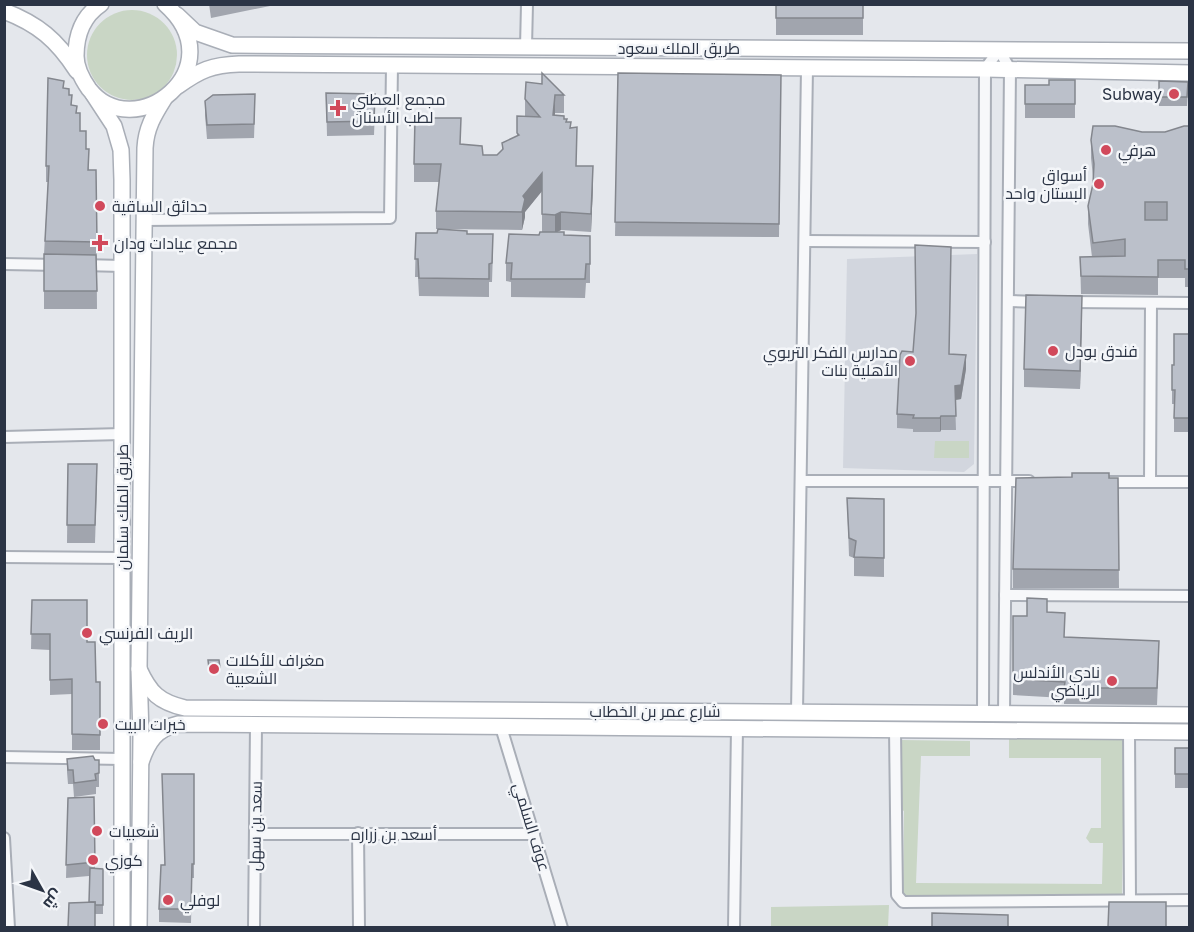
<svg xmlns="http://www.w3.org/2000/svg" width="1194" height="932" font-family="'Golos Text',Cairo,sans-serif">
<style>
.built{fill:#d2d6de}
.green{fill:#c9d6c5}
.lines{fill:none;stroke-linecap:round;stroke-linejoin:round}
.street-casing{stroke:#a9aeb7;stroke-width:14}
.secondary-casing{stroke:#a9aeb7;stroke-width:18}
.street{stroke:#f7f8fa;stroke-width:10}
.secondary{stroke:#fff;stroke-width:15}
.wall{fill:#a1a5ae}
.shaded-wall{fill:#83868d}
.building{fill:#bbc0ca;stroke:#83868d;stroke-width:1.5;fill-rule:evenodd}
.poi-dot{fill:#d1495b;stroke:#f4f6f9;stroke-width:2}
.labels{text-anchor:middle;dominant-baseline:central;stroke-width:5;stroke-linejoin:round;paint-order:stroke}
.street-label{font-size:16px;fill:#2b3445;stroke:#f4f6f9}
.poi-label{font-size:16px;fill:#2b3445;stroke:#f4f6f9;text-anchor:start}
</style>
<rect width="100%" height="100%" fill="#e4e7ec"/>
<path class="built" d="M977,254L974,464L964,472L843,468L847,259Z"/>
<g class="green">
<circle cx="132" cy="55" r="45"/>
<path d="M935,441H969V458H934Z"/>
<path d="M1009,736L1124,737L1122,901L903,900L904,811L899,808L901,740L970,741V756H921L916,883L1102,884L1103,843H1090L1086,838L1091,828H1101V758H1009Z"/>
<path d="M889,905L888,927H771V907Z"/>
</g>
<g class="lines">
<g class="street-casing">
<g id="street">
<path d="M526,47L527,4"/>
<path d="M144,220L390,218L392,65"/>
<path d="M805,241L985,242"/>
<path d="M4,264L58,265"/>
<path d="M83,265L122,266"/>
<path d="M1008,301L1039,302"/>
<path d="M1070,302L1190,303"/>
<path d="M4,437L122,434"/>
<path d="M801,481H1029"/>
<path d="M1104,482H1190"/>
<path d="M1150,482L1151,303"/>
<path d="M4,557L122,558"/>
<path d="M1005,595L1190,596"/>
<path d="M797,712L807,68"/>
<path d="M983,713L985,69L999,50L1010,69L1004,714"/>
<path d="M501,727L562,928"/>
<path d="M895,729L897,895L903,902L1190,900"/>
<path d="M1129,731L1130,900"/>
<path d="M4,757L122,759"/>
<path d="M358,833L359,928"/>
<path d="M255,834H534"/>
<path d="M4,838L9,928"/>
<path d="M254,928L256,725"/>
<path d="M734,928L737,728"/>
</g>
</g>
<g class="secondary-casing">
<g id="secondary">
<path d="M101,4C83,16 76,35 76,56C76,68 82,79 89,89C134,147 237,68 165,4"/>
<path d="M4,11C38,24 57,40 77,71"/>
<path d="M177,15L195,32L232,45L1190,51"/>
<path d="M178,86C200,70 212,65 239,64L985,69L1190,73"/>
<path d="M93,94L114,126L121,150L122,180V928"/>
<path d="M139,669C150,693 159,702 185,708L1190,715"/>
<path d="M141,762C148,742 156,729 178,724L1190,732"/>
<path d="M139,928L141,736L139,669L145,148C146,128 154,115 164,99"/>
</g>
</g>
<use href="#street" class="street"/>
<use href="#secondary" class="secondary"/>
</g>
<g class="wall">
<path d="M209,4H280L211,18Z"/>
<rect x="776" y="4" width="87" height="31"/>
<path d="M618,73L781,75L779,237L615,236Z"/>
<path d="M1075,80V118H1025V85H1049Z"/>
<path d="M1159,81L1188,91L1187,106H1159Z"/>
<path d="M542,84L564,95V113H555V115L564,119L571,128L576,166L593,184L591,232L561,230L557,232L564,235L590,236V283H586L585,298L511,297V282L506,281V263L542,232V191L525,212V217L522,230L436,229V211L439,182H414V164L461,144L483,155H497L502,150V143L517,136V116H525V99Z"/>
<path d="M64,88L69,95L72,105L77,113L80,131L86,149L89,170H96L97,309H44V254L48,182H46V166Z"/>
<path d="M326,93L375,108L374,135L327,136Z"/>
<path d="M205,101L255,108L254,138L207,139L205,115Z"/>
<path d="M1190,126V287H1185V278H1158V295L1081,294L1080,257H1092L1088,224V206L1093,184V177L1091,158V140L1142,132H1165Z"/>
<path d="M416,233L467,234L493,252L492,282H489V297L419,296L418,277H415Z"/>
<path d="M1082,314L1080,389L1024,387V369Z"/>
<path d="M1190,334V432H1174V404H1172V365H1174Z"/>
<path d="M949,354L966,369L961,399L955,400L956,430H941L940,432H913V429L897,428V414Z"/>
<path d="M68,464L97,482L95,543H67Z"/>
<path d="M1109,478H1118L1119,588H1013V569Z"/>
<path d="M847,498L884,499V577L854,576V558L849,556Z"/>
<path d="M32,600L87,642L96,682L100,735V750H72V694L50,695V650L31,649Z"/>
<path d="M1047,612L1065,637L1159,657L1157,705L1064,704V698L1013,695V616H1027Z"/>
<path d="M208,660H219L220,673L209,674Z"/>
<rect x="1175" y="748" width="15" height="40"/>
<path d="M67,759L99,760V787H96V794L74,797L73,784H68L67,772Z"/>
<path d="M194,774V878H192L191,923L159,922V909L164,865Z"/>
<path d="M68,798L95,862V869H103V914H95L89,902V876L66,878Z"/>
</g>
<g class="shaded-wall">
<path d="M555,95V113L553,133V115Z"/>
<path d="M593,166V184L591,232V214Z"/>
<path d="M542,173V191L525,212V217L522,230V212L523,196Z"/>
<path d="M561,212V230L555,233V215Z"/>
<path d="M1082,296V314L1080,389V371Z"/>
<path d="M966,355V369L961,399L955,400V386Z"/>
<path d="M941,416V430L940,432V418Z"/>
</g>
<g class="building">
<rect x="776" y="4" width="87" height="14"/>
<path d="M542,73L564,95H555L553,115L564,116V119H567L566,122H571L570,128L577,127L576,166H593L591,214L561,212L555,215L542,214V173L523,196L525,199L522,212L436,211L441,164H414L415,118H461L460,144L482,146L483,155H497L503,149L502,143L519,135L517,133V116L540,117L525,99L526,82L542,84Z"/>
<path d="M618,73L781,75L779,224L615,222Z"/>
<path d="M48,78L64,81L63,88L69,89V95H72L71,105L77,106L76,113H80V131H86V149H89L88,170H96L97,242L45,241L49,166H46Z"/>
<path d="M1049,80H1075V104H1025V85H1049Z"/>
<path d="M1159,81L1188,82L1187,97H1159Z"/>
<path d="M326,93L375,94L374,121L327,122Z"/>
<path d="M255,94L254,124L207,125L205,101L213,95Z"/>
<path d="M1093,126H1115L1142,132H1165L1184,126H1190V269H1185V260H1158V277L1081,276L1080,257L1125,256V239L1093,243L1088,206L1093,184L1094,164L1091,140ZM1145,202H1167V220H1145Z"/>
<path d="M438,229L467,231V234H493L492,263L489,264V279L419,278L418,259H415L416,233H437Z"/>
<path d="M540,232H564V235L590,236V264H586L585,279H511L512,263H506L509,234L539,235Z"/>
<path d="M915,245L951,247L949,354L966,355L961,385L955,386L956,416H941L940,418H913L914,415L897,414L900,355L902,351L913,352L916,313Z"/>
<path d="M44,254L96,255L97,291H44Z"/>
<path d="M1026,295L1082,296L1080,371L1024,369Z"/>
<path d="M1174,334H1190V418H1174L1175,390H1172V365H1174Z"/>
<path d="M68,464H97L95,525H67Z"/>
<path d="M1072,473H1109V478H1118L1119,570L1013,569L1016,478L1072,477Z"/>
<path d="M847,498L884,499V558L854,557L856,541L849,538Z"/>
<path d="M1027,598L1047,599V612L1065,613L1064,637L1159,641L1157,688H1064L1065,682L1013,679V616H1027Z"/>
<path d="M32,600H87V642H95L96,682H100V735L72,734V679L50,680V634H31Z"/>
<path d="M208,660H219L220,668L209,669Z"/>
<rect x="1175" y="748" width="15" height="26"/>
<path d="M93,756L95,760H99V773L95,774L96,780L74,783L73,770H68L67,759Z"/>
<path d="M162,774H194V864H192L191,909H159L161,865H165Z"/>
<path d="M94,797L95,862L66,865L68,798Z"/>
<path d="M90,868L103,869V905H95V902H89Z"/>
<path d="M95,902V927H68L69,903Z"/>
<path d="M1109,902H1166V927H1108Z"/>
<path d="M932,913L1008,915V927H932Z"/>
</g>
<g class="poi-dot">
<circle cx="1174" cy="94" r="6"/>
<path d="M335 99h6v6h6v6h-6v6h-6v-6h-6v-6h6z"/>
<circle cx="1106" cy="150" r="6"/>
<circle cx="1099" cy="184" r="6"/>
<circle cx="100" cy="206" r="6"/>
<path d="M97 234h6v6h6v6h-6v6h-6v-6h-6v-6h6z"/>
<circle cx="1053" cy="351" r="6"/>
<circle cx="910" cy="361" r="6"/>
<circle cx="87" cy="633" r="6"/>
<circle cx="214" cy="669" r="6"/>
<circle cx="1112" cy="681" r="6"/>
<circle cx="103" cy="724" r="6"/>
<circle cx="97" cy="831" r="6"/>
<circle cx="93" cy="860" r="6"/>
<circle cx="168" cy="900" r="6"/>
</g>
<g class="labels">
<g class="street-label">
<text x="679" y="48">طريق الملك سعود</text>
<text transform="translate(122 507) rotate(-90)">طريق الملك سلمان</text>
<text x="655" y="711">شارع عمر بن الخطاب</text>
<text transform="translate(255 826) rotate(-89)">سعد بن سهل</text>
<text transform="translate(532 827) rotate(73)">عوف السلمي</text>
<text x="394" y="834">أسعد بن زراره</text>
</g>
<g class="poi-label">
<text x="1162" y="94" text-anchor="end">Subway</text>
<text x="352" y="99">مجمع العطني<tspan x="352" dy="18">لطب الأسنان</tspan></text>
<text x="1118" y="150">هرفي</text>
<text x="1087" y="175" text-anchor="end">أسواق<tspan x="1087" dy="18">البستان واحد</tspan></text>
<text x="112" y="206">حدائق الساقية</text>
<text x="114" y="243">مجمع عيادات ودان</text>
<text x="1065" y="351">فندق بودل</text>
<text x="898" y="352" text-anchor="end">مدارس الفكر التربوي<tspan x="898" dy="18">الأهلية بنات</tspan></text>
<text x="99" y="633">الريف الفرنسي</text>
<text x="226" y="660">مغراف للأكلات<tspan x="226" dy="18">الشعبية</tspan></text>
<text x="1100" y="672" text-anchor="end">نادي الأندلس<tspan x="1100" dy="18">الرياضي</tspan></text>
<text x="115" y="724">خيرات البيت</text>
<text x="109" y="831">شعبيات</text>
<text x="105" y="860">كوزي</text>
<text x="180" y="900">لوفلي</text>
</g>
</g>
<rect width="1194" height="932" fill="none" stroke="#2b3445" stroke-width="12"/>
<g transform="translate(42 890) rotate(130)" stroke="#f4f6f9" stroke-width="4.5" paint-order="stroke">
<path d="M0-4.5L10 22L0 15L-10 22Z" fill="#2b3445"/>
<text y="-9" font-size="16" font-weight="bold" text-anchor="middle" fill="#2b3445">ش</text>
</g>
</svg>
